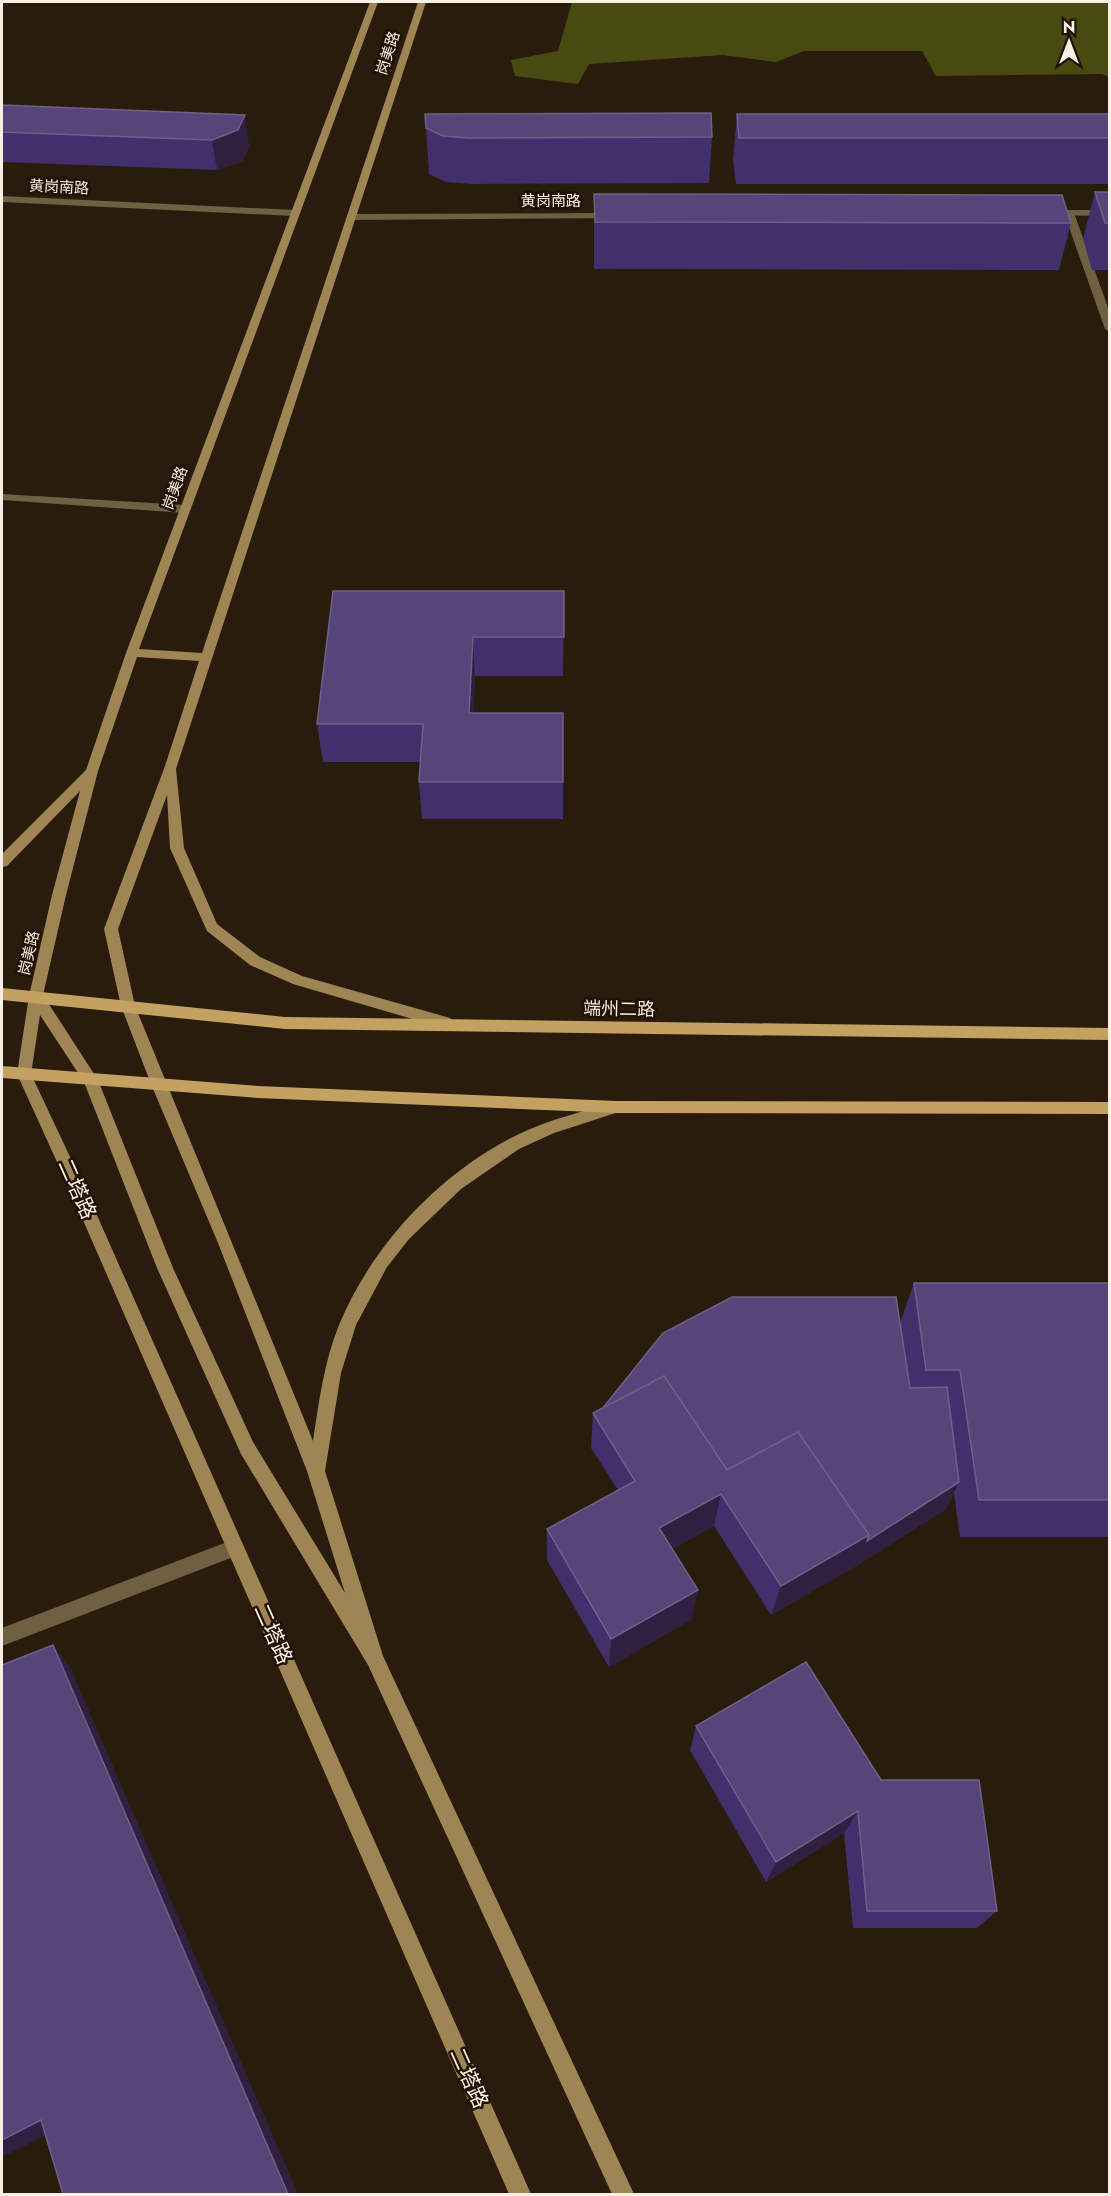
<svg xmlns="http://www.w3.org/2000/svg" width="1111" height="2196" font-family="Jost,'Noto Sans SC',sans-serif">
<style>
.green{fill:#474b12}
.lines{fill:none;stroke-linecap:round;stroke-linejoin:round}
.lane{fill:#706042;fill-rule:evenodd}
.street{fill:#706042;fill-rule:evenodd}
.secondary{fill:#9f8554;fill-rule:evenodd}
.primary{fill:#c3a261;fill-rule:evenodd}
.wall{fill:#41306b}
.shaded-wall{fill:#2f2040}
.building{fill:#554578;stroke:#6e6089;stroke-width:1.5}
.labels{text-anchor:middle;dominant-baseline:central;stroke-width:5;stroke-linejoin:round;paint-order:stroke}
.far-street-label{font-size:15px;fill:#f9efe5;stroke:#201204}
.street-label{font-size:18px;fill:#f9efe5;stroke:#201204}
.near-street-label{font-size:21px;fill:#f9efe5;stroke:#201204}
</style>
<rect width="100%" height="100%" fill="#291c0c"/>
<path class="green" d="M572,2H1109V77L1102,74L936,76L922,51H804L776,62L723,55L589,64L578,84L515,76L511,60L558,51Z"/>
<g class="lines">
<g class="lane">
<path d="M1069,210L1074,213L1110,313V332L1105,329L1064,213Z"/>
<path d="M2,494L185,505L191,509L185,513L2,500Z"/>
<path d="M235,1539L241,1542L244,1548L241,1554L2,1646V1628Z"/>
</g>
<g class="street">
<path d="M2,196L295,210L300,213L295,216L2,202Z"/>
<path d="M1050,210H1110V216L1047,215V211Z"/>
<path d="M615,213L618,214V218L352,220L347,217L352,214Z"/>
</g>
<path class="secondary" d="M370,2H378L139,649L202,653L418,2H426L176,769L184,848L217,924L260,957L302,976L450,1018L457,1024L450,1030L293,984L250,965L207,931L170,848L167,795L118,929L135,1006L313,1441C319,1401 324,1362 339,1325C372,1245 440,1173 517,1135C549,1119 584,1112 617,1101L622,1103L625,1107L622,1111L554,1133L519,1149L461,1189L409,1239L387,1267L356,1325L341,1373L325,1471L383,1656L634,2194H612L368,1665L241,1454L157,1268L84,1082L40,1015L31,1074L88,1195L531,2194H509L72,1195L17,1074L29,996L52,895L80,791L7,866L2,867V854L86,770L126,653ZM137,657L199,661L165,766L104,929L121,1006L151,1084L218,1243L307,1471L345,1593L253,1442L173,1268L98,1080L43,995L66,895L98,771Z"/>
<g class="primary">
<path d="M2,988L285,1017L1110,1028V1040L285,1029L2,1000Z"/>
<path d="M2,1066L258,1086L617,1101L1110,1102V1114L617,1113L258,1098L2,1078Z"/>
</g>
</g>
<g class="wall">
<path d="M2,105L249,145L243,161L217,170L2,162Z"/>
<path d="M425,114L712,137L709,183L471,184L446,182L429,174Z"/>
<path d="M737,114H1110V184H736L733,160Z"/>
<path d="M1095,192H1110V270H1092L1083,239Z"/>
<path d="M594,194L1071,223L1059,270L594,269Z"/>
<path d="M333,591H564L563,676H475L473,713H563V819H422L419,782L421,762H323L317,724Z"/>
<path d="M914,1283H1110V1537H960L954,1493L946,1509L856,1566L771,1615L714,1526L672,1549L692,1619L609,1667L547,1560V1529L618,1490L591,1448L593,1413L900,1323Z"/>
<path d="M696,1726L881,1780L997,1911L977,1928H853L844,1833L766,1882L690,1750Z"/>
</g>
<g class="shaded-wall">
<path d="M245,115L249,145L243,161L217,170L212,140Z"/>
<path d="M473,637L475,676L471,751L469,713Z"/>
<path d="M959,1482L946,1509L856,1566L771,1615L781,1586Z"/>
<path d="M721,1494L714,1526L654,1559L659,1528Z"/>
<path d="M698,1590L692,1619L609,1667L611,1639Z"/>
<path d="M53,1645L70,1667L298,2194H288Z"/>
<path d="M858,1811L844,1833L766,1882L776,1862Z"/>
<path d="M41,2120L62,2127L2,2157V2140Z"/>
</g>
<g class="building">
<path d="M2,105L245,115L238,130L212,140L2,132Z"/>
<path d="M711,113L712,137L469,138L443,136L426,128L425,114Z"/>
<path d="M737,114H1110V138H739Z"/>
<path d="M1095,192H1110V223H1105Z"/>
<path d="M594,194L1062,195L1071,223L595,222Z"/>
<path d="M333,591H564V637H473L469,713H563V782H419L423,724H317Z"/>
<path d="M914,1283H1110V1500H979L960,1370H926Z"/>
<path d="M732,1297H896L910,1388L947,1387L959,1482L867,1541L869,1535L798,1432L727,1470L664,1376L602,1409L663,1333Z"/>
<path d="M664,1376L727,1470L798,1432L869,1535L781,1586L721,1494L659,1528L698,1590L611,1639L547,1529L635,1481L593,1413Z"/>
<path d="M53,1645L288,2194H63L41,2120L2,2140V1665Z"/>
<path d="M806,1662L881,1780H979L997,1911H867L858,1811L776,1862L696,1726Z"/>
</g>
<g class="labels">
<g class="far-street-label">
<text transform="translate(388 53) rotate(-72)">岗美路</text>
<text transform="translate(59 187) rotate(3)">黄岗南路</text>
<text x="551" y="201">黄岗南路</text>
<text transform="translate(175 488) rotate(-70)">岗美路</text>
<text transform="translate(29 953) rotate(-77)">岗美路</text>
</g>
<g class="street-label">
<text transform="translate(619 1009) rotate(1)">端州二路</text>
</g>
<g class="near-street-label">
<text transform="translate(77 1189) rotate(66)">二塔路</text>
<text transform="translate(273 1634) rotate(66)">二塔路</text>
<text transform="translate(469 2078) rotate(66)">二塔路</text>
</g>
</g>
<rect width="1111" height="2196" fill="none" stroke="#f9efe5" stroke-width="6"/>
<g transform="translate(1069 42)" stroke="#201204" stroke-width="4.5" paint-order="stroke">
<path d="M0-4.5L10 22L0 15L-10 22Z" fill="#f9efe5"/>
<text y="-9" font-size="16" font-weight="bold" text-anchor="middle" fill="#f9efe5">N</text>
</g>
</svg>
